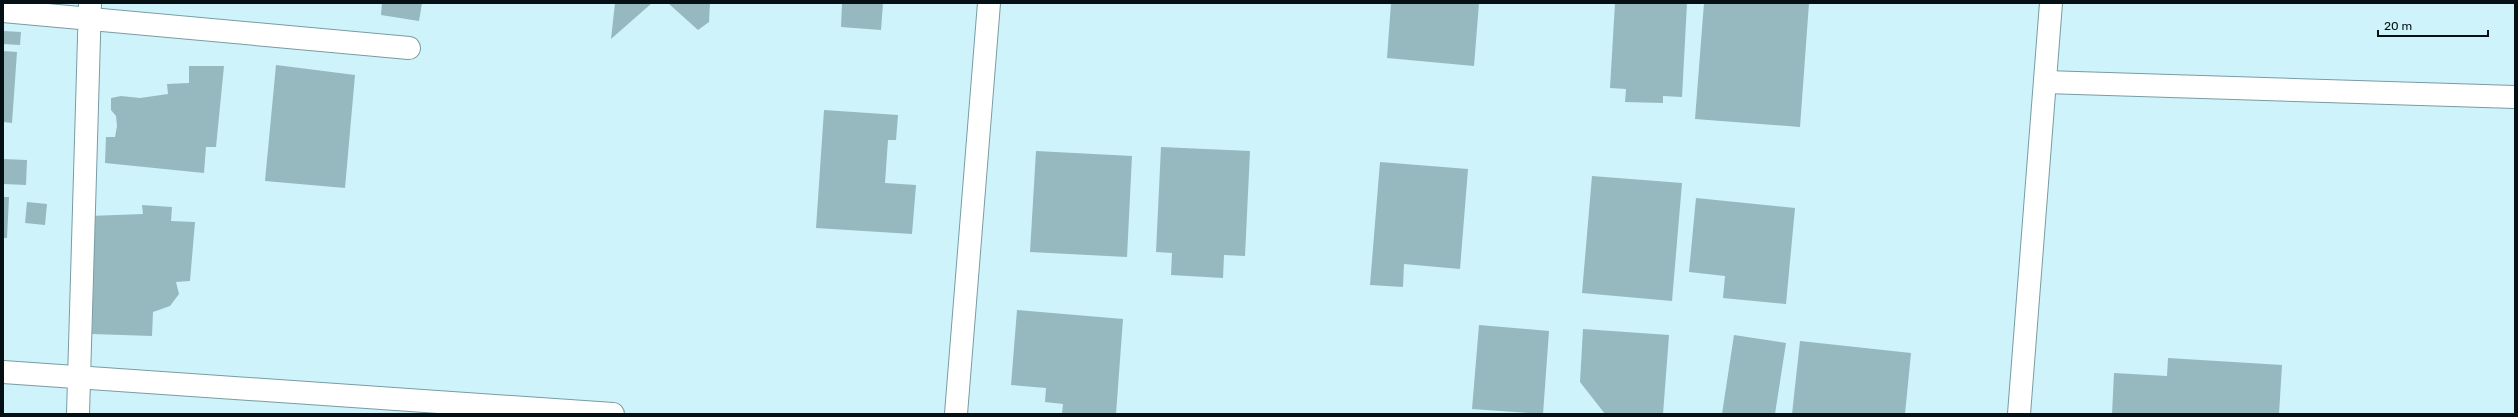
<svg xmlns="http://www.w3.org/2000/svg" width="2518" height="417" font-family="Rubik,sans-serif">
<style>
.building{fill:#95b9bf}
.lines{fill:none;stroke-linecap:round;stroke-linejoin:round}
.minor-casing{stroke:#799ca2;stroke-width:24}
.minor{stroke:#fff;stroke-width:22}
</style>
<rect width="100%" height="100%" fill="#cef3fa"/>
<g class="building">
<path d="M382,3H422L419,21L381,15Z"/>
<path d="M615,3H652L611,39Z"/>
<path d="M668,3H710L709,22L698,30Z"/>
<path d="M842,3H883L881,30L841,27Z"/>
<path d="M1391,3H1479L1474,66L1387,58Z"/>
<path d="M1615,3H1687L1682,97L1663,96V103L1625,102L1626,89L1610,88Z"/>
<path d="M1704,3H1809L1800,127L1695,119Z"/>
<path d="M3,31L21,32L20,45L3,44Z"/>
<path d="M3,51L17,52L12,123L3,122Z"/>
<path d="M276,65L355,75L345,188L265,181Z"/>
<path d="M189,66H224L216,147H206L204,173L105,163L106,137H115L117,126L116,116L111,110V98L121,96L140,98L168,94L167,84L189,83Z"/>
<path d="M824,110L898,115L896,140H888L885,183L916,185L912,234L816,228Z"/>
<path d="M1161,147L1250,151L1245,256L1224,255L1223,278L1171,275L1172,253L1156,252Z"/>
<path d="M1036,151L1132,156L1127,257L1030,252Z"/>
<path d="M3,159L27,160L26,185L3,184Z"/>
<path d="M1380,162L1468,169L1460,269L1404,264L1403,287L1370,285Z"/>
<path d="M1592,176L1682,183L1672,301L1582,293Z"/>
<path d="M3,197H9L7,238H3Z"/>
<path d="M1696,198L1795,208L1786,304L1723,298L1725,276L1689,272Z"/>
<path d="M27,202L47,204L45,225L25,223Z"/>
<path d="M142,205L172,207L171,221L195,222L190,281L176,282L179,294L170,306L153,312L152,336L92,334L94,265L90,260L89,216L143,214Z"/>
<path d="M1017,310L1123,319L1116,414L1062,413L1063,404L1045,402L1046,388L1011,385Z"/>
<path d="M1479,325L1549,331L1543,414L1472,409Z"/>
<path d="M1583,329L1669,335L1663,414H1605L1580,382Z"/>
<path d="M1734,335L1786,343L1775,414H1722Z"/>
<path d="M1800,341L1911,353L1905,414H1792Z"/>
<path d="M2168,358L2282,365L2279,414H2112L2114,373L2167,376Z"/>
</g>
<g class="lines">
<g class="minor-casing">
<g id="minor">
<path d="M3,11L409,48"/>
<path d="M2045,82L2515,97"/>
<path d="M3,372L613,414"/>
<path d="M78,414L90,3"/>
<path d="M956,414L989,3"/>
<path d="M2019,414L2051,3"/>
</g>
</g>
<use href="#minor" class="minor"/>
</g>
<rect width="2518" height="417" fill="none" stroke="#041013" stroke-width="8"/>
<path d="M2378 30v6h110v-6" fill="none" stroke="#041013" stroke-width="2"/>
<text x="2384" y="30" font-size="12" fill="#041013" stroke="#cef3fa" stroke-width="3" paint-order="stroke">20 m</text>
</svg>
